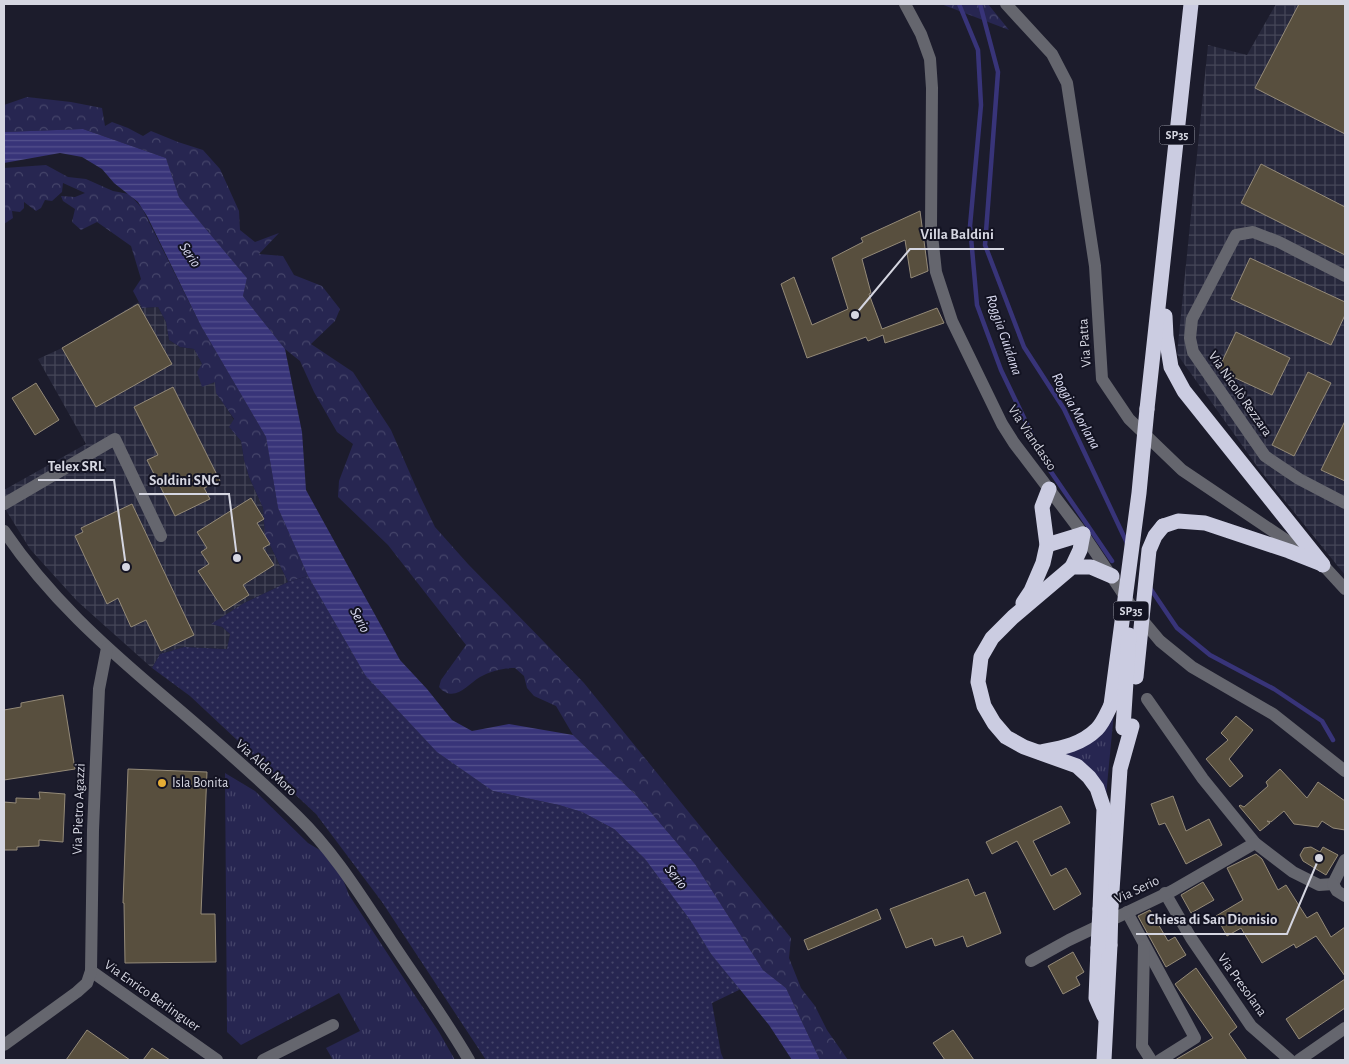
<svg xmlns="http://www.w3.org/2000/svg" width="1349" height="1064" font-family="'Alegreya Sans',sans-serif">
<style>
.industrial{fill:url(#industrial-grid)}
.grass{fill:url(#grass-tufts)}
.forest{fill:url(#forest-crowns)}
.park{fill:url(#park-dots)}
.water{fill:url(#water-rules)}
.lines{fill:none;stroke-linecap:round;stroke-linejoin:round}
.stream{stroke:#383479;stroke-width:4.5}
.building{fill:#584f3e;stroke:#948a78}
.minor{stroke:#65666e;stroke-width:12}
.highway{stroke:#cbcce1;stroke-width:15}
.highway-bridge{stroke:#cbcce1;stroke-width:15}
.poi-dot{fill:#e5ad35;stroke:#131322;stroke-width:2}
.labels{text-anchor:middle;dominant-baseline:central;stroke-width:4;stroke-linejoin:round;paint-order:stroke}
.shield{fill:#131322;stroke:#9b9ca8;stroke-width:1}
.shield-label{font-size:12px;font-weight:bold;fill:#d5d6e1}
.street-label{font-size:14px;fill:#d5d6e1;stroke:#131322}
.poi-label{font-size:14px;fill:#d5d6e1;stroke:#131322;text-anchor:start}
.water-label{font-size:15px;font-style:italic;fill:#dbdcf2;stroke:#131322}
.leader{fill:none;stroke:#d5d6e1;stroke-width:2}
.callout-dot{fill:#d5d6e1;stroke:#131322;stroke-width:2}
.callout-label{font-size:15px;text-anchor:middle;font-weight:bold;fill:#d5d6e1;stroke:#131322;stroke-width:4;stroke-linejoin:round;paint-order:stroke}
</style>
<defs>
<pattern id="industrial-grid" width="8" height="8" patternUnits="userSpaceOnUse" patternTransform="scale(1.25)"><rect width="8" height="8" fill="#27283c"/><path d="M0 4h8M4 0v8" fill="none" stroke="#454658"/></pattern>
<pattern id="grass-tufts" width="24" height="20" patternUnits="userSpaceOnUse" patternTransform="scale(1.25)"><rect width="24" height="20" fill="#272651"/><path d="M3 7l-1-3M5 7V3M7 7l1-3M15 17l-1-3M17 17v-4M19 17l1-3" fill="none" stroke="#45456a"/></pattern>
<pattern id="forest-crowns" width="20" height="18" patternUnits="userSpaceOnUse" patternTransform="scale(1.25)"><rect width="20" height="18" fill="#272651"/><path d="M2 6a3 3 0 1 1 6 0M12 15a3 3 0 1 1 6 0" fill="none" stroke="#45456a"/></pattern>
<pattern id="park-dots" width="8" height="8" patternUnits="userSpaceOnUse" patternTransform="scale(1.25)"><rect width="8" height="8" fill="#272651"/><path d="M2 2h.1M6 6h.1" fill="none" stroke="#45456a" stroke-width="1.8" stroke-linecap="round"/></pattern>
<pattern id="water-rules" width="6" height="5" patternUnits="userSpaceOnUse" patternTransform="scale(1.25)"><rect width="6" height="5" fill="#383479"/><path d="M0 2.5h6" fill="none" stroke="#54518c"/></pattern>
</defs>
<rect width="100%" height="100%" fill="#1c1c2c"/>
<g class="industrial">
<path d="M1276,4H1345V575L1259,469L1177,354L1208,45L1247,55Z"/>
<path d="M139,302L142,308L158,307L166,322L169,340L180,347L194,349L202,364V386L215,382L217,393L234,420L229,427L241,441L244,460L249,477L263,508L265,535L288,582L244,603L212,624L222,627L230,634L227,649L184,647L160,654L152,668L77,601L30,549L4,507V490L86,444L38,359L62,348Z"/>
</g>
<g class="grass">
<path d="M1114,712L1106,796L1063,755Z"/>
<path d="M225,773L255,791L308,843L335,859L349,895L439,1032L455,1060H333L326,1048L360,1031L339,993L241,1045L227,1032Z"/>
</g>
<g class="forest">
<path d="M941,4H988L1009,30Z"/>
<path d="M27,97L71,102L102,108L105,126L112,122L128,128L143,136L151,131L178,142L203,150L220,169L239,211L240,230L255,242L279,233L259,254L283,256L294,275L322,286L340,309L335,321L311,344L353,372L391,430L419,494L435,527L468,564L584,683L791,938L789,958L801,988L815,1006L827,1030L848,1060H820L786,988L763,970L695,864L637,796L573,735L556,706L534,696L527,688L524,676L515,668C502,668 491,671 480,677C467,685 454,704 439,687L441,680L466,645L388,545L338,497L339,481L353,444L337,432L314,392L300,361L285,349L243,296L247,278L179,197L166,158L83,129L4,132V105Z"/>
<path d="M46,165L68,177L86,179L113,191L129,194L142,208L201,326L266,437L278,508L308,576L288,582L265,535L263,508L249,477L244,460L241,441L229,427L234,419L216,393L215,382L202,387L197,372L202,364L194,349L180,347L169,340L166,322L158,307L142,308L133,291L141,279L131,246L97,222L81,230L72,222L75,209L63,201L61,196L75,197L85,193L63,183L62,192L52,201L45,200L41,208L36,211L24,202V208L20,212L12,211L13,218L4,224V168Z"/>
</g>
<path class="park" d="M308,576L365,675L493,791L559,805L582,812L614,829L645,859L690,920L711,954L741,989L712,1003L721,1053L724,1060H486L382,902L316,814L190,696L152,668L160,654L184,647L227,649L230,634L222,627L211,624L244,603L288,582Z"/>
<path class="water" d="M83,129L166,158L179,197L247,278L243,296L285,349L302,432L306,490L400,660L427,689L452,720L472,731L509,724L573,735L637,796L695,864L763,970L786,988L820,1060H792L769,1025L711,954L690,920L645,859L614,829L582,812L559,805L493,791L437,752L365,675L308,576L278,508L266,437L201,326L147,216L138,202L114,183L102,169L82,157L60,153L4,163V132Z"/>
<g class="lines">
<g class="stream">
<path d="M959,4L978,50L981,105L970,226L977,305L1001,370L1047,466L1112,561"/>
<path d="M980,4L998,72L985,245L1024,347L1064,409L1127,543"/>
<path d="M1150,588L1177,628L1210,655L1274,689L1322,721L1333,740"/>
</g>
</g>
<g class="building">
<path d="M1299,4H1345V134L1255,88Z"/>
<path d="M1261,164L1345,207V255L1241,203Z"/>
<path d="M920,211L928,271L911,278L905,240L862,259L871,293L869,294L882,329L937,308L944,323L885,343L883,335L868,341L866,337L807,358L781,284L794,277L812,325L848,309L832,258L863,242L861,238Z"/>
<path d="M1250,258L1345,302V315L1331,345L1231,299Z"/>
<path d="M138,304L172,364L96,407L62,348Z"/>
<path d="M1236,332L1290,358L1272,395L1218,370Z"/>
<path d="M1308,372L1331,383L1294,456L1272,445Z"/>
<path d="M36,383L59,420L35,435L12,398Z"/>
<path d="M173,387L220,481L204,488L210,499L175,516L147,460L158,455L134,407Z"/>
<path d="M1345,421V481L1321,470Z"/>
<path d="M251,498L264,519L257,523L270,544L263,548L274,565L243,585L249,595L224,611L198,571L209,564L201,552L207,548L197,532Z"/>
<path d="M132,504L194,635L161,651L146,620L131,627L118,598L107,604L75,536L83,532L81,528Z"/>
<path d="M63,695L75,769L4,780V710L21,707V703Z"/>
<path d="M1236,716L1253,730L1229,759L1243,776L1230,787L1206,759L1228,740L1221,733Z"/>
<path d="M128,769L207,772L201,914H215L216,962L125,963L124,903H123Z"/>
<path d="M1280,769L1307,798L1318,782L1345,801V830L1333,828L1322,821L1318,827L1294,824L1284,811L1271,822L1267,821L1270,823L1260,831L1239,806L1240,805L1244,807L1268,786L1266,782Z"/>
<path d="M39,792L65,794L63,842L39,840V846L17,847V850H4V802L16,803V798L40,799Z"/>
<path d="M1173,796L1186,831L1209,819L1222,845L1186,864L1165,823L1159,825L1151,804Z"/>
<path d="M1061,806L1070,823L1033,841L1051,876L1066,868L1081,894L1054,910L1017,841L992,854L986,842Z"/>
<path d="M1311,847L1320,852L1323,847L1338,855L1326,875L1303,861L1300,855L1304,848Z"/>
<path d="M1256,854L1262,859L1278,890L1286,885L1307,918L1317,912L1331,937L1345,927V976L1316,936L1296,948L1294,944L1262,963L1241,928L1227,936L1216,916L1243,900L1227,868Z"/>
<path d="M968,879L975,896L985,892L1001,933L967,947L963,936L935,946L932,938L906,948L890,909Z"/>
<path d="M1203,882L1214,900L1191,913L1181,895Z"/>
<path d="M877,909L881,919L808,950L804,940Z"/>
<path d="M1150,910L1168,941L1175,937L1186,955L1166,967L1138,916Z"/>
<path d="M1073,952L1084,972L1076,977L1080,985L1063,994L1048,966Z"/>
<path d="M1196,968L1237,1027L1229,1034L1247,1060H1175L1213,1038L1175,984Z"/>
<path d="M1345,979V1008L1299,1039L1286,1019Z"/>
<path d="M87,1030L130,1060H66Z"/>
<path d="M953,1030L974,1060H945L933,1043Z"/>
<path d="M152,1048L170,1060H143Z"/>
</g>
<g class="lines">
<g class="minor">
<path d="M905,4L921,34L930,59L932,88L931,226L936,272L952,321L1002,424L1014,443L1083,534L1134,610L1160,641L1192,667L1273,714L1345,771"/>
<path d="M1006,4L1052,54L1067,83L1095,266L1102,379L1129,419L1182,470L1323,565L1345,589"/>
<path d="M1345,276L1279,242L1253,232L1236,235L1192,319L1190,338L1193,352L1265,456L1299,479L1345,503"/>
<path d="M4,504L115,439L161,536"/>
<path d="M4,531C49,597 103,645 163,696C209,735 255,775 298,817C335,853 362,898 391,941C417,980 445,1019 469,1060"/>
<path d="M1147,699L1203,779L1255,843L1293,872L1319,885L1333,884"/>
<path d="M1333,884L1345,860"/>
<path d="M1333,884L1337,891L1345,896"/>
<path d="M1165,893L1191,938L1251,1026L1290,1060"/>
<path d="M1127,912L1195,1038L1160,1060"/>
<path d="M1144,946L1142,1046L1151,1060"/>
<path d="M1031,961L1069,940L1172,891L1255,843"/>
<path d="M91,971L217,1060"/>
<path d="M4,1045L77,992L87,983L91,971L93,830L99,689L107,648"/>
<path d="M263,1060L333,1025"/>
<path d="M1299,1060L1345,1028"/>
</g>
<g class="highway">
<path d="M1165,316L1166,336L1171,367L1184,391L1323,565"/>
<path d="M1147,409L1191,4"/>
<path d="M1163,526L1178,521L1205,523L1289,551L1322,564"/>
<path d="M1047,545L1083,534"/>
<path d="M1072,567L1080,550L1083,534"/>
<path d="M1023,603L1031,591L1043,563L1047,545L1042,507L1049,489"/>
<path d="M1040,752C1061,748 1081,745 1097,729C1103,723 1107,713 1111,705"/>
<path d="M1111,906L1120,769L1132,726"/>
<path d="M1100,909L1104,809L1097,788L1089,777L1077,766L1024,747L1006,737L994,723L984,706L978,682L981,657L992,638L1013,617L1072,567H1091L1112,576"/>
<path d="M1098,948L1096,998L1104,1016"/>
<path d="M1104,1060L1110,945"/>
</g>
<g class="highway-bridge">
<path d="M1136,677L1149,550L1155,536L1163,526"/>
<path d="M1111,705L1139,493L1147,409"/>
<path d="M1123,728L1129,635"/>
<path d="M1110,945L1111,906"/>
<path d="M1098,948L1100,909"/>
</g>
</g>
<circle class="poi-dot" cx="162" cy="783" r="5"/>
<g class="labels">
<g class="shield">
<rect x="1159.5" y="125.5" width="35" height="19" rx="4"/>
<rect x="1113.5" y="601.5" width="35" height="19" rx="4"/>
</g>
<g class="shield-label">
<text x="1177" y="135">SP35</text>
<text x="1131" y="611">SP35</text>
</g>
<g class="street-label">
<text transform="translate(1085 343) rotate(-94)">Via Patta</text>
<text transform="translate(1240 394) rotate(55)">Via Nicolò Rezzara</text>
<text transform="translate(1032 438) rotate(56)">Via Viandasso</text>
<text transform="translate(266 768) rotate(42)">Via Aldo Moro</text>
<text transform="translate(79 809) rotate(-88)">Via Pietro Agazzi</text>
<text transform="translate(1137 890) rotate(-26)">Via Serio</text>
<text transform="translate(1242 985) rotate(54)">Via Presolana</text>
<text transform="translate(152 996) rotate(35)">Via Enrico Berlinguer</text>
</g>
<g class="poi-label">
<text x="172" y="783">Isla Bonita</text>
</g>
<g class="water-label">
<text transform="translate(190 255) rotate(56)">Serio</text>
<text transform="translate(1004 335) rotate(71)">Roggia Guidana</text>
<text transform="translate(1076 411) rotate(61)">Roggia Morlana</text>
<text transform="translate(360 620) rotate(62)">Serio</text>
<text transform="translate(676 877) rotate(51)">Serio</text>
</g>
</g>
<path class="leader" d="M855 315L910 249H1004M126 567L114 480H38M237 558L229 494H139M1319 858L1287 934H1136"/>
<g class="callout-dot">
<circle cx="855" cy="315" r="5"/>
<circle cx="126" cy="567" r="5"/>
<circle cx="237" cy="558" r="5"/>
<circle cx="1319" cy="858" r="5"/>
</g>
<g class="callout-label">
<text x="957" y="239">Villa Baldini</text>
<text x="76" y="471">Telex SRL</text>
<text x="184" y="485">Soldini SNC</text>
<text x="1212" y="924">Chiesa di San Dionisio</text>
</g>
<rect width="1349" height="1064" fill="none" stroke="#d5d6e1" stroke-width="10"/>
</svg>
